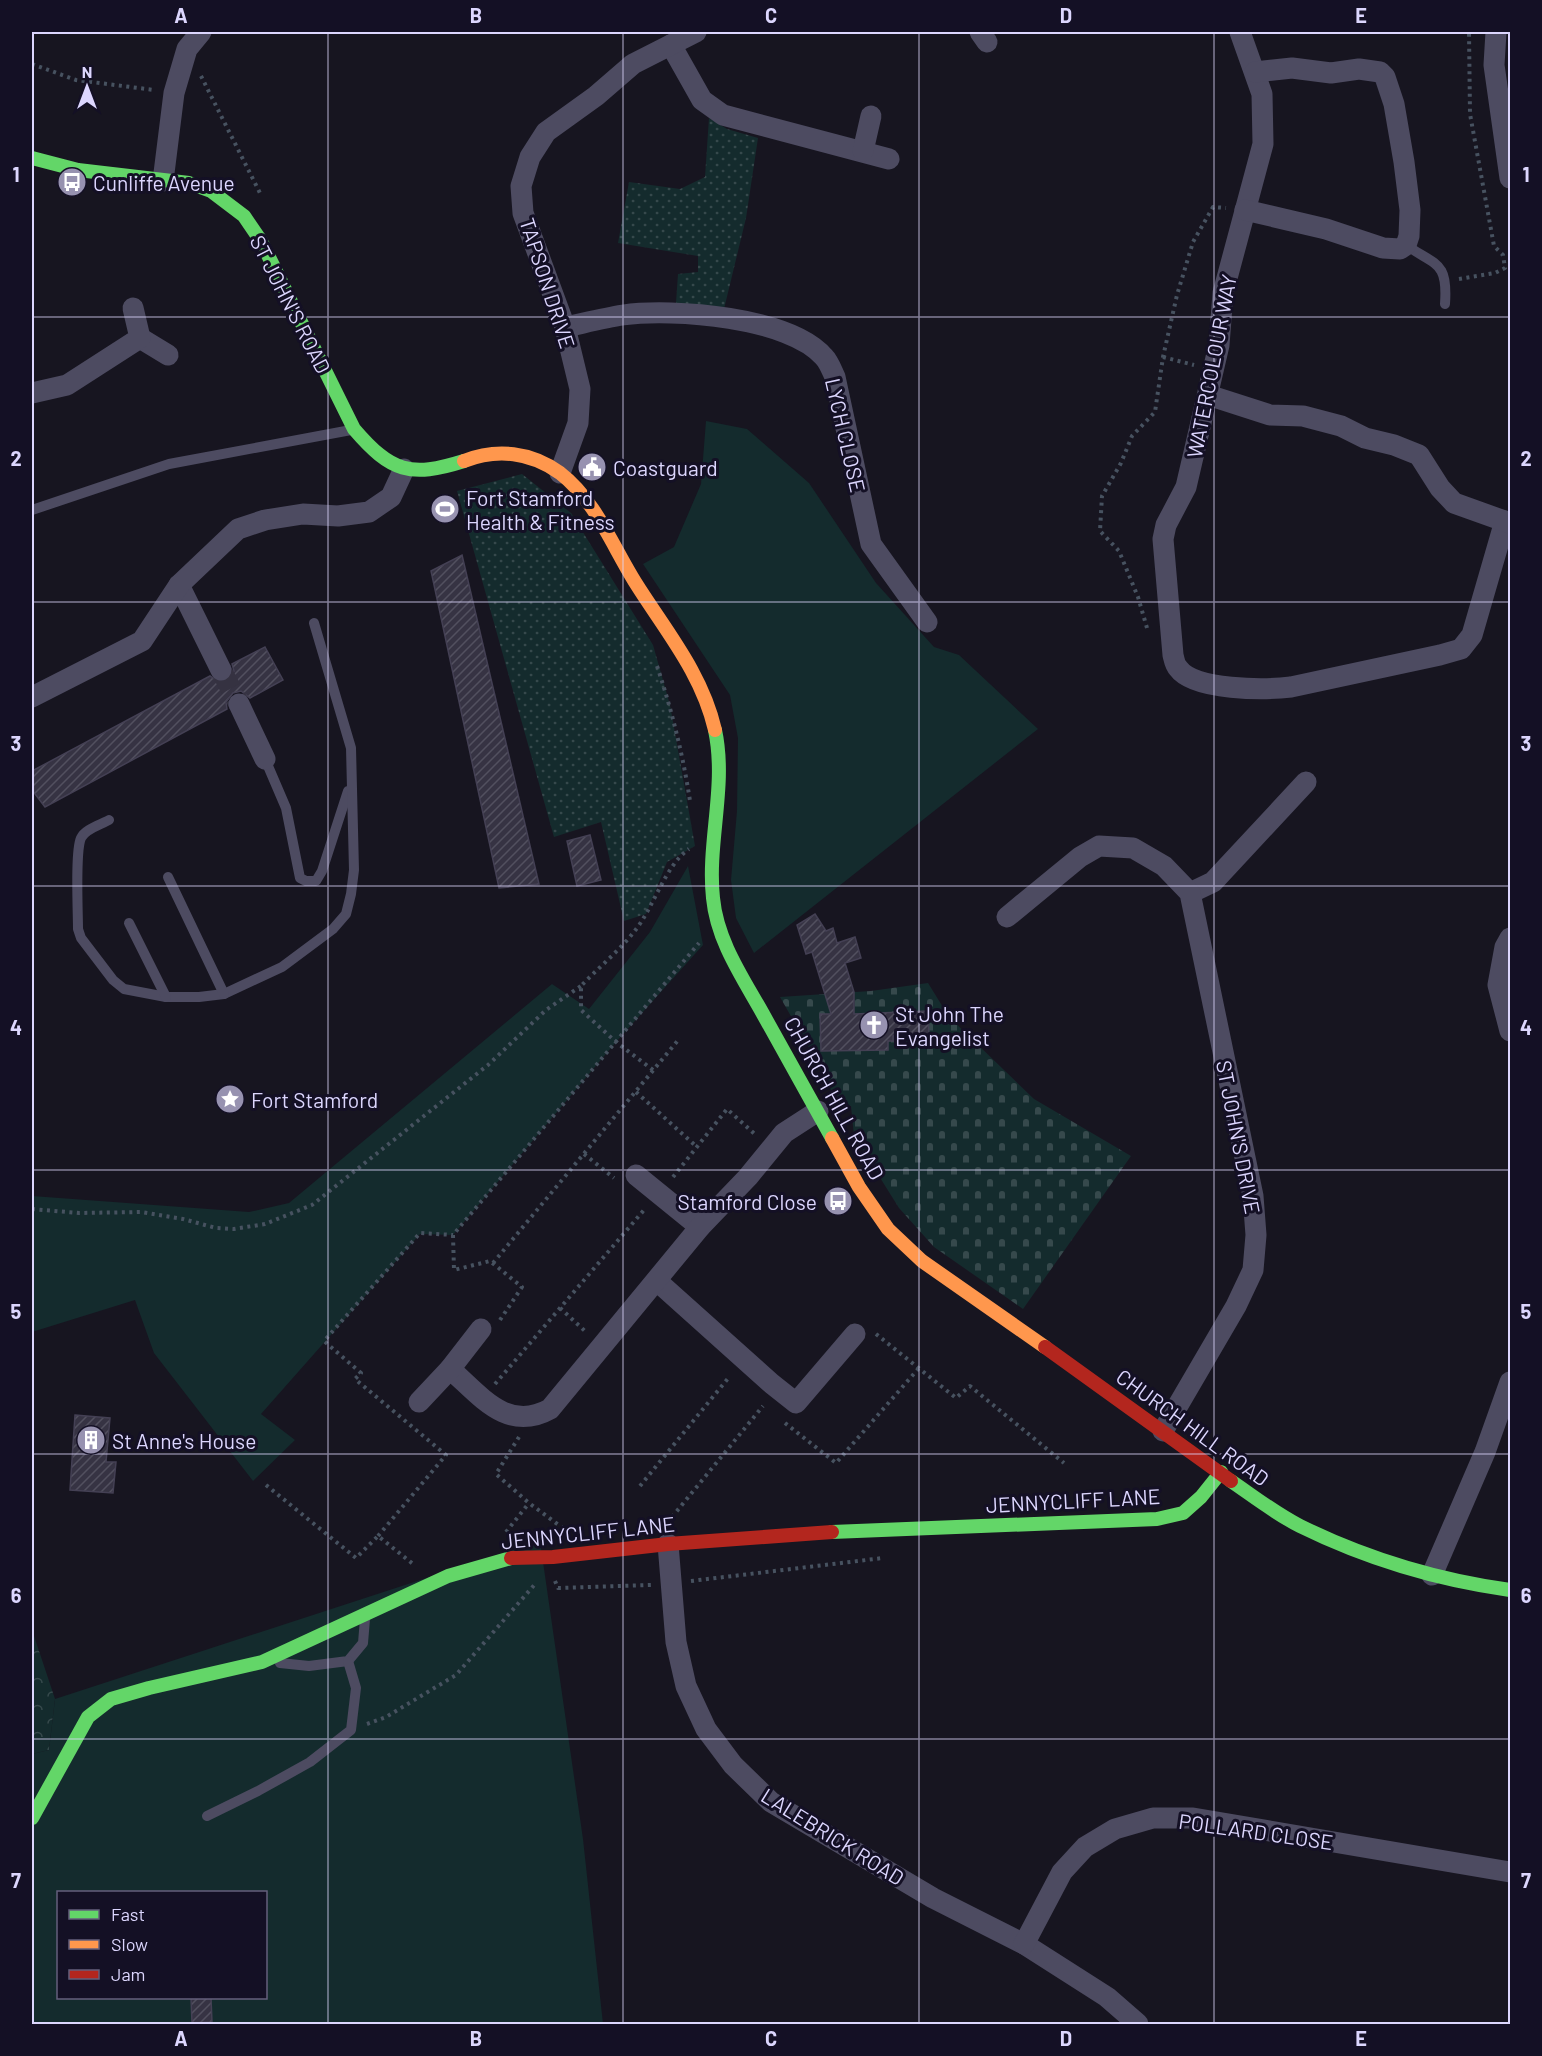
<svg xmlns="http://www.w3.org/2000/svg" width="1542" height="2056" font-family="Barlow,sans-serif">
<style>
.grass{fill:url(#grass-dots)}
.forest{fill:url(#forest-crowns)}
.cemetery{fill:url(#cemetery-stones)}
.green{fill:#142b2d;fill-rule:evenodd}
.building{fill:url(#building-hatch);stroke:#444054;stroke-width:1.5}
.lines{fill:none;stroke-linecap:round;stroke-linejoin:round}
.street-tunnel{stroke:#353241;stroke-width:21;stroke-dasharray:21 10;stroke-linecap:butt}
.path{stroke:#475260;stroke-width:4;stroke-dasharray:3 4.5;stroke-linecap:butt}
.lane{stroke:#4d4b61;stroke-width:10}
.street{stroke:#4d4b61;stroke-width:21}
.fast{stroke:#63d668;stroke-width:14}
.slow{stroke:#ff974d;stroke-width:14}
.jam{stroke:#b3261e;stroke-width:14}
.grid{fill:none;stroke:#dcd6fe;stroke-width:1.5;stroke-opacity:0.55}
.labels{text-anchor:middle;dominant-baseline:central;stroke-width:6;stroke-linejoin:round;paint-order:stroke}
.poi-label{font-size:21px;fill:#dcd6fe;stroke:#141025;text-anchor:start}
.street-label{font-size:21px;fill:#dcd6fe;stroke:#141025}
.neatline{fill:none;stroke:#dcd6fe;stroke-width:2}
.grid-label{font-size:20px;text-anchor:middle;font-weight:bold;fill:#dcd6fe}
</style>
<defs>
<pattern id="grass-dots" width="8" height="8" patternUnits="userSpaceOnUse" patternTransform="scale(1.5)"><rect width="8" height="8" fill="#142b2d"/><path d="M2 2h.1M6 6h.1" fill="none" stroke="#36494c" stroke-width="1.8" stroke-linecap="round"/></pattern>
<pattern id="forest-crowns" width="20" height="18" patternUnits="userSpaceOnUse" patternTransform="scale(1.5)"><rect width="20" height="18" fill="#142b2d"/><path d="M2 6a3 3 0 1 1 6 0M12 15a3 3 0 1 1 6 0" fill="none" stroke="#36494c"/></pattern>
<pattern id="cemetery-stones" width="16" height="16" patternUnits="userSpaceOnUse" patternTransform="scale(1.5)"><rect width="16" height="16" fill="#142b2d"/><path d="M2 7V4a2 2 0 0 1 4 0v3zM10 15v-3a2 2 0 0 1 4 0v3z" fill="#36494c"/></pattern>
<pattern id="building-hatch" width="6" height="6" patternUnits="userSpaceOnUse" patternTransform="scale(1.5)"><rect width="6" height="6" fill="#363343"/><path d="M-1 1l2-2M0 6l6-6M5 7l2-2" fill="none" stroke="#52505f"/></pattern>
</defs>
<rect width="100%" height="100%" fill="#171520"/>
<g class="grass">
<path d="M709,118L727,129L758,138L746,218L724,309L676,303L678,274L698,272V256L618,243L629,182L680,189L705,177Z"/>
<path d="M522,474L571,513L653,645L670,705L695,846L667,862L646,914L624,921L601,822L554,837L457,491Z"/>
</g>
<path class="forest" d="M32,1630L55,1699L49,1750L32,1754Z"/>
<path class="cemetery" d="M928,983L949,1017L1034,1099L1131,1156L1023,1309L934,1247L899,1208L854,1136L851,1106L836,1107L828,1081L780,997L871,991Z"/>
<g class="green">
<path d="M706,421L747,429L809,483L876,583L934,647L959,655L1038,729L754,953L736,918L731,880L737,811L738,738L730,695L643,564L674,547L701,484Z"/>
<path d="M688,866L703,945L616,1042L453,1235L420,1234L261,1414L295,1440L253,1481L154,1353L135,1300L32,1332V1196L249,1212L289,1203L552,984L589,1009L650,932Z"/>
<path d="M540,1541L583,1839L603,2024H32V1754L49,1750L55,1699ZM58,1892H266V1998H58Z"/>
</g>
<g class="building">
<path d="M462,555L539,884L499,888L431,571Z"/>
<path d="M265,647L283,680L250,698L241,691L233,693L226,702L227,709L45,807L32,790V771L210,676L220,683L227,681L234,671L232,664Z"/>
<path d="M590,835L601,880L577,886L567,841Z"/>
<path d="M815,914L826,931L833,928L837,943L855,937L861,958L845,963L854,992V1014L928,1011L929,1035L893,1036V1041H888V1050L821,1051L820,1014H831L812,952L806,954L797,925Z"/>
<path d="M75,1415L110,1418L106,1462H116L113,1493L70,1490Z"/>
<path d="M191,1998H211L212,2022L192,2023Z"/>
</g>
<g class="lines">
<path class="street-tunnel" d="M221,670L239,704"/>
<g class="path">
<path d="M32,64L76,80L154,90"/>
<path d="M201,76L261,195"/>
<path d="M1459,279L1495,273L1505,268L1503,255L1494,246L1470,114L1469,32"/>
<path d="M1163,357L1194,365"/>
<path d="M1147,628L1138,597L1119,551L1100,531L1102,496L1121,463L1132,436L1155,412L1163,357L1177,295L1193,242L1213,207L1226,208"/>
<path d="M657,666C672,711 683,755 690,801"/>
<path d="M653,1070L616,1042L581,1010V986C598,968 618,952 633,933C653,910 665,865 689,849"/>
<path d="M636,1092L697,1147"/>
<path d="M584,1154L614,1178"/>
<path d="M673,1177L727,1109L757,1136"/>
<path d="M32,1209L79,1213L141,1212L183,1219L216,1228L234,1229L265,1224L312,1205L488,1065L546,1010L581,986"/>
<path d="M493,1263L680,1038"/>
<path d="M560,1308L586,1332"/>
<path d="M500,1320L522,1287L490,1261L454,1270L453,1235L699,943"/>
<path d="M876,1334L956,1398L970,1386L1064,1463"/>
<path d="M495,1384L644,1210"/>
<path d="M785,1423L836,1463L919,1368"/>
<path d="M519,1437L496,1474L529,1503L564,1529"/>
<path d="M266,1485L356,1558L378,1536L413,1564"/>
<path d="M640,1486L730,1376"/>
<path d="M672,1517L763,1406"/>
<path d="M506,1532L529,1503"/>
<path d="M378,1536L446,1455L355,1379L361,1373L324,1341L420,1233L453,1235"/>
<path d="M555,1581L558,1588L651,1585"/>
<path d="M691,1581L883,1558"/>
<path d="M367,1724L386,1717L456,1675L536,1583"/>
</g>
<g class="lane">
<path d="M1406,245C1436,266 1448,261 1445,304"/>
<path d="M32,510L169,464L351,430"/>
<path d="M265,759L286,808L300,878L306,881H316L322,871L348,791"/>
<path d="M109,820C100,825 85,829 81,838C75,851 78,912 78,929L81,938L113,980L124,989L166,997H199L224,994L282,967L333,929L346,914L351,894L354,870L351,748L314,623"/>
<path d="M168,877L224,994"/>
<path d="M129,923L166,997"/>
<path d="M280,1663L309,1666L348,1661L363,1643L365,1619"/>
<path d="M207,1816L258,1791L310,1762L351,1730L356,1688L348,1661"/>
</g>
<g class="street">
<path d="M980,32L987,42"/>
<path d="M1240,32L1262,94L1263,144L1223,293L1219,345L1186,487L1166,525L1163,539L1173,655C1174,659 1175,665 1178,668C1194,691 1266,690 1291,687L1440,655L1461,649L1472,635L1505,521"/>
<path d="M1496,32L1494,65L1510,178"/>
<path d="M671,45L702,100L723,115L889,159"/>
<path d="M863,151L871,116"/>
<path d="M163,181L174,93L187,49L201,32"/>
<path d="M1245,210L1326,229L1383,248L1400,249L1406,245L1409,236L1410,210L1404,162L1394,104L1385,77L1380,72L1359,69L1331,73L1292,68L1255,72"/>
<path d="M565,327C584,323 604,318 623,315C673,308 790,317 824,357C829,362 832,371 835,377L871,544L927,622"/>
<path d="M140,338L168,355"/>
<path d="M32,393L67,385L140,338L133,308"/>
<path d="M1208,395L1270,415L1303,416L1341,426L1365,438L1394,445L1419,455L1440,488L1454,503L1510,523"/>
<path d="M560,473L578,423L580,389L565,327L523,213L521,186L530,157L546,132L596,96L633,64L696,32"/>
<path d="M179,585L221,670"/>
<path d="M32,697L142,641L179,585L238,529L265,520L303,514L338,516L369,512L391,497L404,469"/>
<path d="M239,704L265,759"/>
<path d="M1190,893L1213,882L1306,782"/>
<path d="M1007,917L1080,857L1099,846L1133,848L1164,866L1190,893L1253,1196L1256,1235L1253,1270L1236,1306L1163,1431"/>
<path d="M1510,938L1505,947L1498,985L1510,1031"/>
<path d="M636,1175L700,1227"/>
<path d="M657,1281L772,1384L796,1403L855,1334"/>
<path d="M450,1369C480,1395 507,1433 550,1409L700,1227L748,1177L784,1133L818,1111"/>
<path d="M419,1402L450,1369L481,1329"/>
<path d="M668,1544L676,1642L686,1686L706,1729L733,1765L771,1802L933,1898L1024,1944L1107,1997L1138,2024"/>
<path d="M1432,1575L1485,1452L1510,1382"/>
<path d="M1024,1944L1062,1872L1085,1847L1115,1829L1153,1818H1193L1510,1872"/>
</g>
<g class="fast">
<path d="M32,158L78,170L189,183L211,191L244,216L261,241L354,429C391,472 410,478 464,461"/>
<path d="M715,730C727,786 707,842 713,898C717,941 743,978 763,1014C786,1056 809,1097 832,1138"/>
<path d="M1231,1481C1253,1496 1276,1514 1300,1526C1365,1558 1438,1580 1510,1590"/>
<path d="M832,1532L1157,1519L1183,1513L1201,1497L1221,1472"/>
<path d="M32,1818L88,1717L111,1699L149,1688L262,1662L448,1576L511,1558"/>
</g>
<g class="slow">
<path d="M464,461C497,448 531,452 560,473C595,500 612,545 635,582C665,630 702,673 715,730"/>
<path d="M832,1138L859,1187L888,1229L922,1261L1045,1347"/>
</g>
<g class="jam">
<path d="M1045,1347L1231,1481"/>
<path d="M511,1558L553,1557L668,1544L832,1532"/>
</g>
</g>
<path class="grid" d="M328,32V2024M623,32V2024M919,32V2024M1214,32V2024M32,317H1510M32,602H1510M32,886H1510M32,1170H1510M32,1454H1510M32,1739H1510"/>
<defs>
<g id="bus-disc" transform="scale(1.5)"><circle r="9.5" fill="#9792b0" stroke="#141025"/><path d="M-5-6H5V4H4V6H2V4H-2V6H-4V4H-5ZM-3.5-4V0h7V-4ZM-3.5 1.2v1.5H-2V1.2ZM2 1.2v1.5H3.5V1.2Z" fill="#fff"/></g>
<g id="civic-disc" transform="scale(1.5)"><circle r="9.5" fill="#9792b0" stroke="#141025"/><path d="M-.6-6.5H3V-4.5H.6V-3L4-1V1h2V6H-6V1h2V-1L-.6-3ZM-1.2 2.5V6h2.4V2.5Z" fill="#fff"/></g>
<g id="stadium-disc" transform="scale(1.5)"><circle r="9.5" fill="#9792b0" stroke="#141025"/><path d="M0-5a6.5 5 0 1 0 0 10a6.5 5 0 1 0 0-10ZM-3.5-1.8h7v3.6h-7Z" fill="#fff"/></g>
<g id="church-disc" transform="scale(1.5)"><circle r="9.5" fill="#9792b0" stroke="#141025"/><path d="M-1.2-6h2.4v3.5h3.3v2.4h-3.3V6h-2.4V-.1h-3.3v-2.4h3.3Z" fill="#fff"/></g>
<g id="sight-disc" transform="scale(1.5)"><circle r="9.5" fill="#9792b0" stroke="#141025"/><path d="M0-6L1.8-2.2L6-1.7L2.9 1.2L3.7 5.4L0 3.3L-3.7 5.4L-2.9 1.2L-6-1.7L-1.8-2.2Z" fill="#fff"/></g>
<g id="building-disc" transform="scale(1.5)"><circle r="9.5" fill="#9792b0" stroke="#141025"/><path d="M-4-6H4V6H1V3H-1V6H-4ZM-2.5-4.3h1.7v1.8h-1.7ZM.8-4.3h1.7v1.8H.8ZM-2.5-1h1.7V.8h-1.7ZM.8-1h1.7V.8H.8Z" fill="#fff"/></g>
</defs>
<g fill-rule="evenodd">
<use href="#bus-disc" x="72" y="182"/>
<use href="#civic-disc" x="592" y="467"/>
<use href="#stadium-disc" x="445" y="509"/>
<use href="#church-disc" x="874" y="1025"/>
<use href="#sight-disc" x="230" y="1099"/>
<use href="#bus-disc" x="838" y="1201"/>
<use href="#building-disc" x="91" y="1440"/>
</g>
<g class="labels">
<g class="poi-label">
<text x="93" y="182">Cunliffe Avenue</text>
<text x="613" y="467">Coastguard</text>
<text x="466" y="497">Fort Stamford<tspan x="466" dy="24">Health &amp; Fitness</tspan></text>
<text x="895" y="1013">St John The<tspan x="895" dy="24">Evangelist</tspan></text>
<text x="251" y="1099">Fort Stamford</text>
<text x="817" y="1201" text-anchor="end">Stamford Close</text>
<text x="112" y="1440">St Anne's House</text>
</g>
<g class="street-label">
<text transform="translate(548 283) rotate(72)">TAPSON DRIVE</text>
<text transform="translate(291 304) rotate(63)">ST JOHN'S ROAD</text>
<text transform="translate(1211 366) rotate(-79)">WATERCOLOUR WAY</text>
<text transform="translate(846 435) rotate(77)">LYCH CLOSE</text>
<text transform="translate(835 1098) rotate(61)">CHURCH HILL ROAD</text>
<text transform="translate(1239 1137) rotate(79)">ST JOHN'S DRIVE</text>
<text transform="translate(1193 1427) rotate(36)">CHURCH HILL ROAD</text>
<text transform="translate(1073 1500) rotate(-3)">JENNYCLIFF LANE</text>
<text transform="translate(588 1532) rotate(-6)">JENNYCLIFF LANE</text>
<text transform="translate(1256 1831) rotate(8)">POLLARD CLOSE</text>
<text transform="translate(833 1836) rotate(32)">LALEBRICK ROAD</text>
</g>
</g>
<rect width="1542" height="2056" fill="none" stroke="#141025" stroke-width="66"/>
<rect x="57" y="1891" width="210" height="108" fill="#141025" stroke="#645f7c" stroke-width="1.5"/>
<rect x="69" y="1910" width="30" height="9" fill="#63d668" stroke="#645f7c" stroke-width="1.5"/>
<text x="111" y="1921" font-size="18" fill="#dcd6fe">Fast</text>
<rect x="69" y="1940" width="30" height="9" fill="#ff974d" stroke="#645f7c" stroke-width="1.5"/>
<text x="111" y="1951" font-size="18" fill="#dcd6fe">Slow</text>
<rect x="69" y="1970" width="30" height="9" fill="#b3261e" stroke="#645f7c" stroke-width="1.5"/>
<text x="111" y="1981" font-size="18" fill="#dcd6fe">Jam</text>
<g transform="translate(87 87)" stroke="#141025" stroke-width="4.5" paint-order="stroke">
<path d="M0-4.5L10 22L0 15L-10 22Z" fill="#dcd6fe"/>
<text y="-9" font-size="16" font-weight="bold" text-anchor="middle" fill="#dcd6fe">N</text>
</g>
<rect x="33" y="33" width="1476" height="1990" class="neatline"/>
<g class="grid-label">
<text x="181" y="23">A</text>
<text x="476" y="23">B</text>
<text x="771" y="23">C</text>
<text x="1066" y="23">D</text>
<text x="1361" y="23">E</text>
<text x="16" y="182">1</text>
<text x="1526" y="182">1</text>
<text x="16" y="466">2</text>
<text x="1526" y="466">2</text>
<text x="16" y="751">3</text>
<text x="1526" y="751">3</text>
<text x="16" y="1035">4</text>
<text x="1526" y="1035">4</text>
<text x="16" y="1319">5</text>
<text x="1526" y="1319">5</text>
<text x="16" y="1603">6</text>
<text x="1526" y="1603">6</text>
<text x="16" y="1888">7</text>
<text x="1526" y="1888">7</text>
<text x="181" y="2046">A</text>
<text x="476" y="2046">B</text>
<text x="771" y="2046">C</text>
<text x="1066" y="2046">D</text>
<text x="1361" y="2046">E</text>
</g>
</svg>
